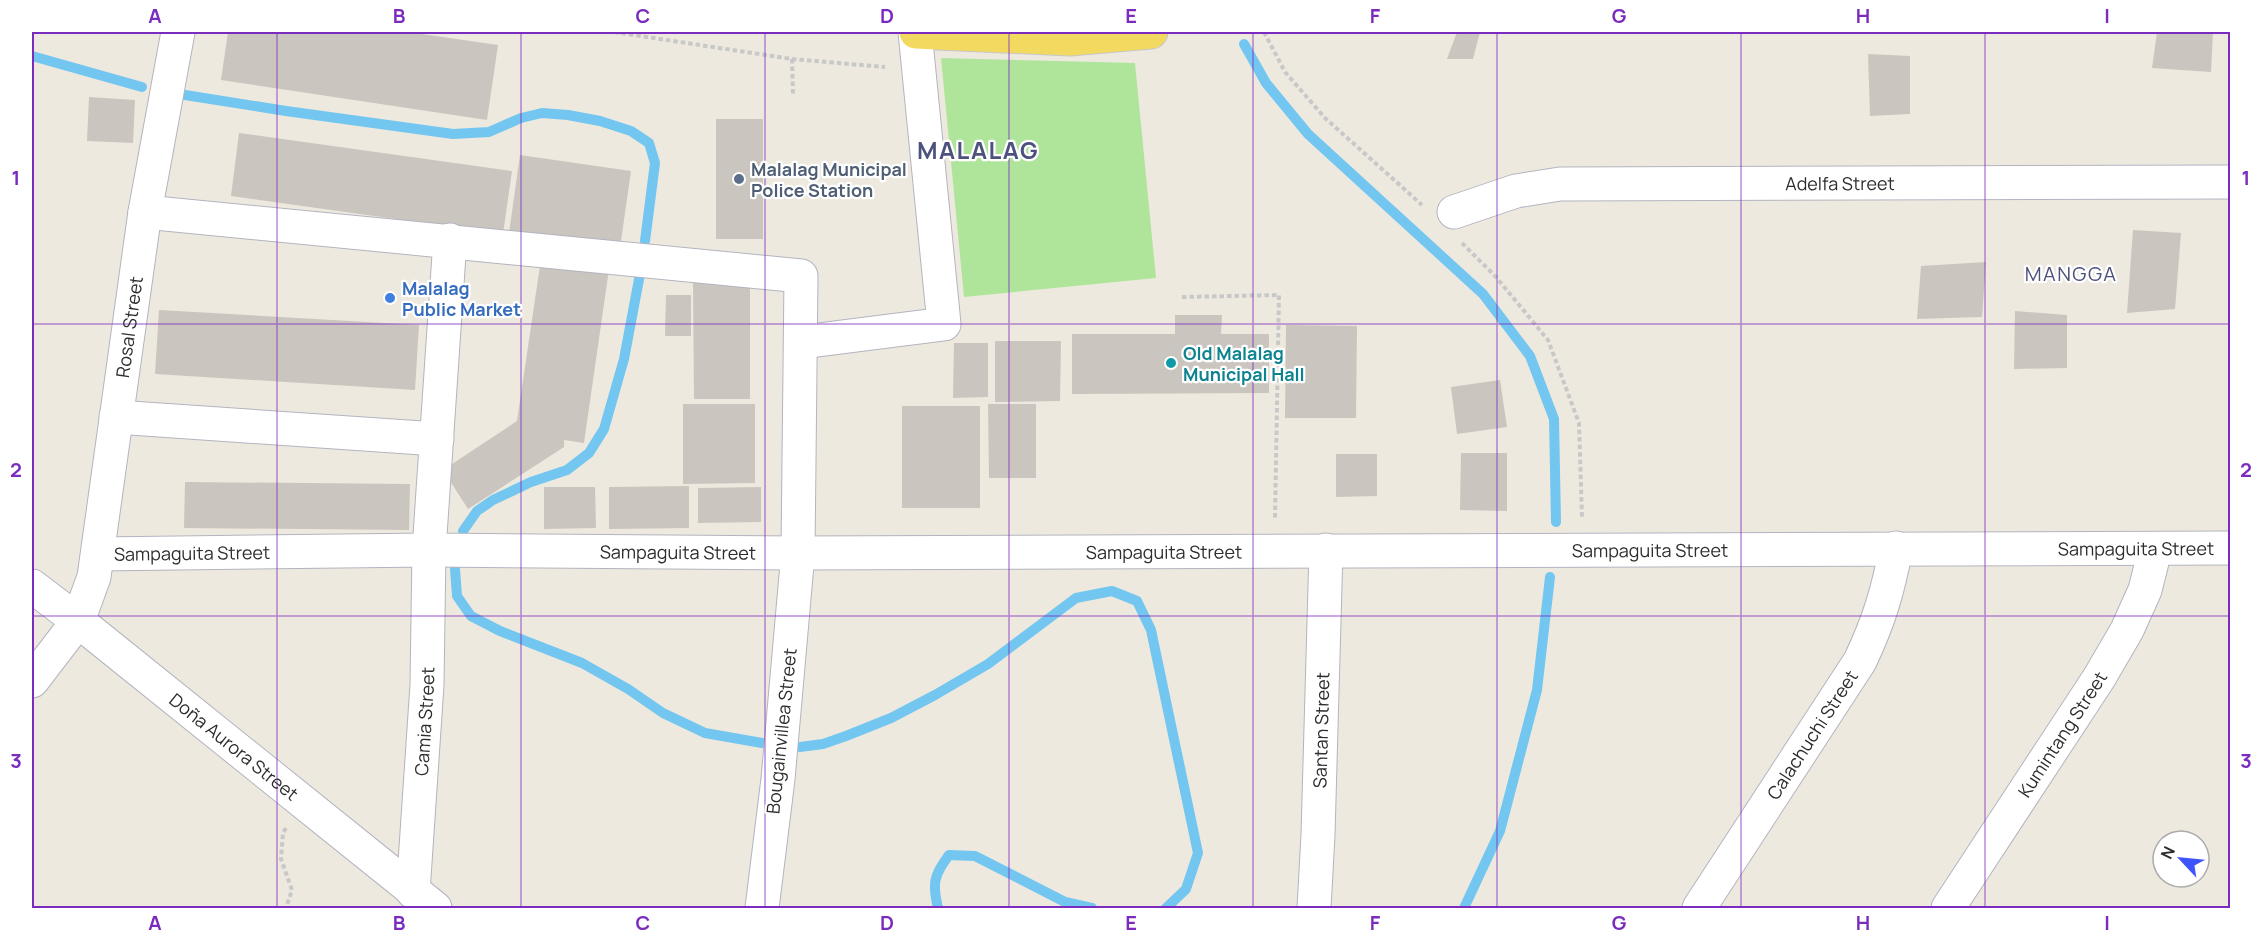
<svg xmlns="http://www.w3.org/2000/svg" width="2262" height="940" font-family="Manrope,sans-serif">
<style>
.green{fill:#afe59b}
.lines{fill:none;stroke-linecap:round;stroke-linejoin:round}
.stream{stroke:#72c6f0;stroke-width:10}
.building{fill:#cac5be}
.minor-casing{stroke:#b3b4c0;stroke-width:35}
.major-casing{stroke:#c8c8c8;stroke-width:35}
.path{stroke:#c8c8c8;stroke-width:4;stroke-dasharray:4.5 3;stroke-linecap:butt}
.minor{stroke:#fff;stroke-width:33}
.major{stroke:#f2da60;stroke-width:33}
.grid{fill:none;stroke:#7b2cbf;stroke-width:1.5;stroke-opacity:0.55}
.service-dot{fill:#5c6f8a;stroke:#fff;stroke-width:2}
.shop-dot{fill:#3f7fe0;stroke:#fff;stroke-width:2}
.culture-dot{fill:#0f9aa8;stroke:#fff;stroke-width:2}
.labels{text-anchor:middle;dominant-baseline:central;stroke-width:4.5;stroke-linejoin:round;paint-order:stroke}
.service-label{font-size:18px;font-weight:bold;fill:#4e5e75;stroke:#fff;text-anchor:start}
.street-label{font-size:18px;fill:#2d2d2d;stroke:#fff}
.shop-label{font-size:18px;font-weight:bold;fill:#366cbe;stroke:#fff;text-anchor:start}
.culture-label{font-size:18px;font-weight:bold;fill:#0d838f;stroke:#fff;text-anchor:start}
.neighbourhood-label{font-size:20px;letter-spacing:1.5px;fill:#4c517e;stroke:#fff}
.district-label{font-size:24px;font-weight:bold;letter-spacing:1.5px;fill:#4c517e;stroke:#fff}
.neatline{fill:none;stroke:#7b2cbf;stroke-width:2}
.grid-label{font-size:20px;text-anchor:middle;font-weight:bold;fill:#7b2cbf}
</style>
<rect width="100%" height="100%" fill="#eee9df"/>
<path class="green" d="M941,58L1135,63L1156,278L964,297Z"/>
<g class="lines">
<g class="stream">
<path d="M1244,44L1266,83L1308,134L1483,294L1530,356L1554,419L1556,522"/>
<path d="M32,56L142,87"/>
<path d="M185,95L286,111L453,134L489,132L521,118L542,113L568,115L600,121L631,131L649,143L655,163L645,241"/>
<path d="M463,531L477,511L493,500L531,482L567,470L589,453L604,429L624,359L640,274"/>
<path d="M455,569L457,596L471,616L500,631L582,663L628,689L663,713L705,733L762,743"/>
<path d="M800,747L823,744L846,736L891,718L935,695L988,664L1076,598L1112,591L1137,601L1151,630L1198,853L1186,889L1166,908"/>
<path d="M938,908C932,883 934,875 949,855L975,856L1065,902L1092,908"/>
<path d="M1464,908L1500,831L1537,690L1550,577"/>
</g>
</g>
<g class="building">
<path d="M228,32H408L498,45L487,120L221,80Z"/>
<path d="M1457,32H1480L1473,59H1447Z"/>
<path d="M2157,32H2213L2211,72L2152,68Z"/>
<path d="M1868,54L1910,56V114L1870,116Z"/>
<path d="M89,97L135,100L133,143L87,141Z"/>
<rect x="716" y="119" width="47" height="120"/>
<path d="M239,133L512,171L503,234L231,196Z"/>
<path d="M520,155L631,171L620,248L509,233Z"/>
<path d="M2133,230L2181,233L2175,309L2127,313Z"/>
<path d="M541,259L609,269L584,443L564,440V447L468,509L443,470L517,421Z"/>
<path d="M1986,262L1982,317L1917,319L1921,266Z"/>
<path d="M750,282V399H694L693,283Z"/>
<path d="M666,295H691V336H665Z"/>
<path d="M159,310L419,325L415,390L155,374Z"/>
<path d="M2015,311L2067,315V368L2014,369Z"/>
<path d="M1175,315H1222L1221,334H1269V393L1072,394V334H1175Z"/>
<path d="M1286,325L1357,326L1356,418H1285Z"/>
<path d="M995,341H1061L1060,401L995,402Z"/>
<path d="M954,343H988V397L953,398Z"/>
<path d="M1500,380L1507,427L1457,434L1451,387Z"/>
<path d="M683,404H755V483L683,484Z"/>
<path d="M988,404H1036V478H989Z"/>
<rect x="902" y="406" width="78" height="102"/>
<path d="M1461,453H1507V511L1460,510Z"/>
<path d="M1336,454H1377V496L1336,497Z"/>
<path d="M185,482L410,484L409,530L184,528Z"/>
<path d="M689,486V528L609,529V487Z"/>
<path d="M544,487H595L596,528L544,529Z"/>
<path d="M761,487V522L698,523V488Z"/>
</g>
<g class="lines">
<g class="minor-casing">
<g id="minor">
<path d="M145,212L801,276L798,553L778,779L762,908"/>
<path id="s1" d="M1454,212L1516,191L1560,184L2230,182"/>
<path d="M802,342L944,324L915,32"/>
<path d="M116,417L437,439"/>
<path id="s2" d="M98,554L429,550L798,553L2230,548"/>
<path id="s3" d="M32,586L78,621L435,908"/>
<path id="s4" d="M32,681L78,621L94,577L145,212L178,32"/>
<path id="s5" d="M413,892L427,685L429,550L450,240"/>
<path id="s6" d="M1314,908L1318,835L1326,550"/>
<path id="s7" d="M1699,908L1860,661C1879,621 1888,591 1896,548"/>
<path id="s8" d="M1948,908L2099,678L2127,630L2145,590L2155,550"/>
</g>
</g>
<g class="major-casing">
<path id="major" d="M916,32L1070,39L1151,32"/>
</g>
<g class="path">
<path d="M614,32L792,59L885,67"/>
<path d="M1264,32L1285,72L1325,118L1422,205"/>
<path d="M792,59L793,94"/>
<path d="M1462,243L1496,277L1548,340L1579,423L1582,518"/>
<path d="M1182,297L1279,295L1275,518"/>
<path d="M286,828L283,833L281,859L292,890L286,908"/>
</g>
<use href="#minor" class="minor"/>
<use href="#major" class="major"/>
</g>
<path class="grid" d="M277,32V908M521,32V908M765,32V908M1009,32V908M1253,32V908M1497,32V908M1741,32V908M1985,32V908M32,324H2230M32,616H2230"/>
<circle class="service-dot" cx="739" cy="179" r="6"/>
<circle class="shop-dot" cx="390" cy="298" r="6"/>
<circle class="culture-dot" cx="1171" cy="363" r="6"/>
<g class="labels">
<g class="service-label">
<text x="751" y="169">Malalag Municipal<tspan x="751" dy="21">Police Station</tspan></text>
</g>
<g class="street-label">
<text stroke="none"><textPath href="#s1" startOffset="390">Adelfa Street</textPath></text>
<text stroke="none"><textPath href="#s4" startOffset="375">Rosal Street</textPath></text>
<text stroke="none"><textPath href="#s2" startOffset="2038">Sampaguita Street</textPath></text>
<text stroke="none"><textPath href="#s2" startOffset="1552">Sampaguita Street</textPath></text>
<text stroke="none"><textPath href="#s2" startOffset="1066">Sampaguita Street</textPath></text>
<text stroke="none"><textPath href="#s2" startOffset="580">Sampaguita Street</textPath></text>
<text stroke="none"><textPath href="#s2" startOffset="94">Sampaguita Street</textPath></text>
<text stroke="none"><textPath href="#s5" startOffset="171">Camia Street</textPath></text>
<text stroke="none"><textPath href="#s6" startOffset="178">Santan Street</textPath></text>
<text transform="translate(781 731) rotate(-84)">Bougainvillea Street</text>
<text stroke="none"><textPath href="#s7" startOffset="207">Calachuchi Street</textPath></text>
<text stroke="none"><textPath href="#s8" startOffset="208">Kumintang Street</textPath></text>
<text stroke="none"><textPath href="#s3" startOffset="258">Doña Aurora Street</textPath></text>
</g>
<g class="shop-label">
<text x="402" y="288">Malalag<tspan x="402" dy="21">Public Market</tspan></text>
</g>
<g class="culture-label">
<text x="1183" y="353">Old Malalag<tspan x="1183" dy="21">Municipal Hall</tspan></text>
</g>
<g class="neighbourhood-label">
<text x="2071" y="273">MANGGA</text>
</g>
<g class="district-label">
<text x="978" y="149">MALALAG</text>
</g>
</g>
<rect width="2262" height="940" fill="none" stroke="#ffffff" stroke-width="66"/>
<g transform="translate(2181 859) rotate(296)"><circle r="28" fill="#ffffff" stroke="#ababab" stroke-width="1.5"/>
<path d="M0-4.5L10 22L0 15L-10 22Z" fill="#3e54fc"/>
<text y="-9" font-size="16" font-weight="bold" text-anchor="middle" fill="#2d2d2d">N</text>
</g>
<rect x="33" y="33" width="2196" height="874" class="neatline"/>
<g class="grid-label">
<text x="155" y="23">A</text>
<text x="399" y="23">B</text>
<text x="643" y="23">C</text>
<text x="887" y="23">D</text>
<text x="1131" y="23">E</text>
<text x="1375" y="23">F</text>
<text x="1619" y="23">G</text>
<text x="1863" y="23">H</text>
<text x="2107" y="23">I</text>
<text x="16" y="185">1</text>
<text x="2246" y="185">1</text>
<text x="16" y="477">2</text>
<text x="2246" y="477">2</text>
<text x="16" y="768">3</text>
<text x="2246" y="768">3</text>
<text x="155" y="930">A</text>
<text x="399" y="930">B</text>
<text x="643" y="930">C</text>
<text x="887" y="930">D</text>
<text x="1131" y="930">E</text>
<text x="1375" y="930">F</text>
<text x="1619" y="930">G</text>
<text x="1863" y="930">H</text>
<text x="2107" y="930">I</text>
</g>
</svg>
